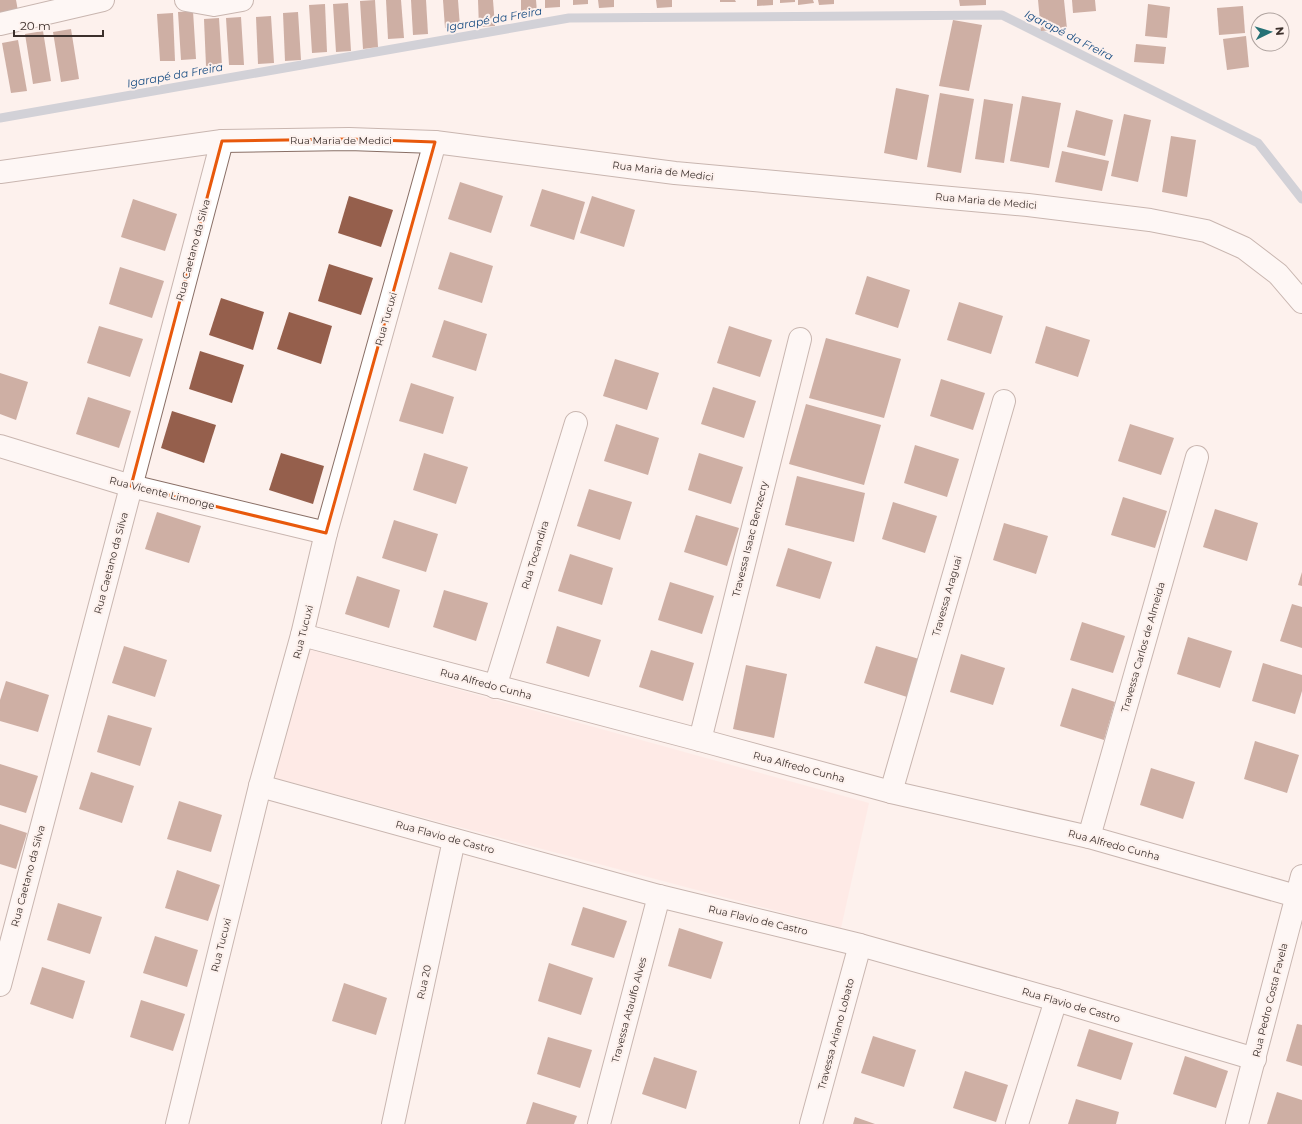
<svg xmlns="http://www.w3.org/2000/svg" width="1302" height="1124" font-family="Montserrat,sans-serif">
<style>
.education{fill:#fee3de}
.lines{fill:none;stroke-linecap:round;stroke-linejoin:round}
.stream{stroke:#9daabc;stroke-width:9}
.building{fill:#955f4c}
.minor-casing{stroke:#896f66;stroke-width:24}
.minor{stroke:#fff;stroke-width:22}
.marked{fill:none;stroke:#e8590c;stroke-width:3;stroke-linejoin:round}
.labels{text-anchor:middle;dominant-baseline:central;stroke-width:4;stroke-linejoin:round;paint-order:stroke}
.street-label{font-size:10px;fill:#3c302c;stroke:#fdf1ed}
.water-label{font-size:11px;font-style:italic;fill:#144a81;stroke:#fdf1ed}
</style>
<rect width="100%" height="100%" fill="#fdf1ed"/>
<path class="education" d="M304,647L869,803L841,928L270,777Z"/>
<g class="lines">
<path class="stream" d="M0,118L569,18L1002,15L1258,143L1302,199"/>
</g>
<g class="building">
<path d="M0,0H16L18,11L0,14Z"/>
<path d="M375,0L378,47L363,49L360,1Z"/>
<path d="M386,0H401L404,38L388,39Z"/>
<path d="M411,0H426L428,34L413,35Z"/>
<path d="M443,0H458L460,27L445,28Z"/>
<path d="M478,0H493L495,26L479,27Z"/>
<path d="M521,0H536L537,12H521Z"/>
<path d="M545,0H560V7L545,8Z"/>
<path d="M573,0H588V4L573,5Z"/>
<path d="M598,0H614V7L599,8Z"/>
<path d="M656,0H672V7L657,8Z"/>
<path d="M720,0H735L736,2H720Z"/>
<path d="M757,0H773V5L757,6Z"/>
<path d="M780,0H795V2L780,3Z"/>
<path d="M798,0H813L814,3L798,5Z"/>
<path d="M818,0H834V4L819,5Z"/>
<path d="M959,0H986V5L960,6Z"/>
<path d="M1038,0H1064L1067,29L1041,31Z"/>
<path d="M1072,0H1095L1096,11L1073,13Z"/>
<path d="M348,3L351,51L336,52L333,4Z"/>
<path d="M325,4L327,52L312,53L309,5Z"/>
<path d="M1148,4L1170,7L1167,38L1145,36Z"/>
<path d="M1243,6L1245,33L1219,35L1217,8Z"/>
<path d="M193,11L196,59L181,60L178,12Z"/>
<path d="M298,12L301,60L285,61L283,13Z"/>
<path d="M173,13L175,61H160L157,14Z"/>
<path d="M271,16L274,63L258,64L256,17Z"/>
<path d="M241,17L244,65H229L226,18Z"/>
<path d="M219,18L222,66H206L204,19Z"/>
<path d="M953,20L982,25L969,91L939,86Z"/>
<path d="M71,29L79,79L61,82L53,32Z"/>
<path d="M43,31L51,81L33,84L25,34Z"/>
<path d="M1246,36L1249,67L1227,70L1223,39Z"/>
<path d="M18,40L27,91L11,93L2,43Z"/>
<path d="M1136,44L1166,47L1164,64L1134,62Z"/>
<path d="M896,88L929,95L917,160L884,153Z"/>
<path d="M940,93L974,99L961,173L927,167Z"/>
<path d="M1022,96L1061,103L1049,168L1010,161Z"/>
<path d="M984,99L1013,104L1004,163L975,159Z"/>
<path d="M1076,110L1113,120L1105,156L1067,147Z"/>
<path d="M1124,114L1151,120L1138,182L1111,176Z"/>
<path d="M1171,136L1196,140L1187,197L1162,192Z"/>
<path d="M1062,151L1109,161L1102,191L1055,182Z"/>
<path d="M460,182L503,196L491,233L448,219Z"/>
<path d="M542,189L585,202L574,240L530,226Z"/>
<path d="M349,196L393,210L381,247L338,233Z"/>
<path d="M592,196L635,210L624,247L580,233Z"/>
<path d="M133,199L177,214L165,251L121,237Z"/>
<path d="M450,252L493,266L482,303L438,289Z"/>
<path d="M329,264L373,278L361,315L318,301Z"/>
<path d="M120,267L164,281L152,318L109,304Z"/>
<path d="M867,276L910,290L898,328L855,314Z"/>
<path d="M221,298L264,312L253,350L209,335Z"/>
<path d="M959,302L1003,316L991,354L947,340Z"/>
<path d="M289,312L332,326L321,364L277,349Z"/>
<path d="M444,320L487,334L476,371L432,357Z"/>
<path d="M99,326L143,339L130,377L87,363Z"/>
<path d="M729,326L772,340L760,377L717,363Z"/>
<path d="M1046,326L1090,340L1078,377L1035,363Z"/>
<path d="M826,338L901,359L884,418L809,398Z"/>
<path d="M200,351L244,365L232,403L189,389Z"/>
<path d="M615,359L659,373L647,410L603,396Z"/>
<path d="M0,373L28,382L16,420L0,414Z"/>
<path d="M941,379L985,393L973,430L930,416Z"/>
<path d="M411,383L454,397L443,434L399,421Z"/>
<path d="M713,387L756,401L744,438L701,424Z"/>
<path d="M88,397L131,411L119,448L76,434Z"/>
<path d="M806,404L881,425L864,485L789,464Z"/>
<path d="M172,411L216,425L204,463L161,448Z"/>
<path d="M616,424L659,438L648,475L604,461Z"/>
<path d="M1130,424L1174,438L1161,475L1118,461Z"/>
<path d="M915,445L959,459L947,497L904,483Z"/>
<path d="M281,453L324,466L313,504L269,490Z"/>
<path d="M424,453L468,467L456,504L413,490Z"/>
<path d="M699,453L743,467L731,504L688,490Z"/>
<path d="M797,476L865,493L854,542L785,525Z"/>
<path d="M589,489L632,502L620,540L577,526Z"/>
<path d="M1123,497L1167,511L1155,548L1111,535Z"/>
<path d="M893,502L937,516L925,553L882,539Z"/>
<path d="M1215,509L1258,523L1247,561L1203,547Z"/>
<path d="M157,512L201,526L189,563L145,549Z"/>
<path d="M696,515L739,528L727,566L684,552Z"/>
<path d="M394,520L438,534L426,572L382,558Z"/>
<path d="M1004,523L1048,536L1036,574L993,560Z"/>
<path d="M788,548L832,562L820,599L776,586Z"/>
<path d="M570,554L613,568L602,605L558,591Z"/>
<path d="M1302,572V586L1298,585Z"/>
<path d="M357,576L400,590L389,628L345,614Z"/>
<path d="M670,582L714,596L702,634L658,620Z"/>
<path d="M444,590L488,603L476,641L433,627Z"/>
<path d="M1292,604L1302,607V648L1280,641Z"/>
<path d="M1082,622L1125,636L1113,673L1070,660Z"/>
<path d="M557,626L601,640L589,677L546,663Z"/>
<path d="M1188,637L1232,651L1220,688L1177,674Z"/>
<path d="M124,646L167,660L155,697L112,683Z"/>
<path d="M876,646L919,659L907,697L864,683Z"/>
<path d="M651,650L694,663L683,701L639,687Z"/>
<path d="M961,654L1005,668L993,705L950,692Z"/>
<path d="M1263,663L1302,675V691L1295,714L1252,701Z"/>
<path d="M746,665L787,674L774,738L733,729Z"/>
<path d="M6,681L49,695L38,732L0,721V700Z"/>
<path d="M1072,688L1115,702L1104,740L1060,726Z"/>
<path d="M108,715L152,728L140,766L97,752Z"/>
<path d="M1255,741L1299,755L1287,793L1244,779Z"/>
<path d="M0,764L38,776L26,813L0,805Z"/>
<path d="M1151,768L1195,782L1183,819L1140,805Z"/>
<path d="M91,772L134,786L122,823L79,809Z"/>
<path d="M179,801L222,815L211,852L167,839Z"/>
<path d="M0,824L27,833L16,869L0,864Z"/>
<path d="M177,870L220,885L208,921L165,908Z"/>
<path d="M58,903L102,917L90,954L47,940Z"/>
<path d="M583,907L627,921L614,958L571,945Z"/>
<path d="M679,928L723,942L711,979L668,966Z"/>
<path d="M155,936L198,950L187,987L143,973Z"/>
<path d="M549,963L593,978L581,1015L538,1001Z"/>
<path d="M42,967L85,981L73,1019L30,1004Z"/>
<path d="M344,983L387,998L376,1035L332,1021Z"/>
<path d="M141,1000L185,1014L173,1051L130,1037Z"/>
<path d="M1297,1024L1302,1025V1066L1286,1061Z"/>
<path d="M1089,1029L1133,1043L1121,1080L1077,1066Z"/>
<path d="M873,1036L916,1050L904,1087L861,1073Z"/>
<path d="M548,1037L592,1050L580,1088L537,1074Z"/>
<path d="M1185,1056L1228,1071L1216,1108L1173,1094Z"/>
<path d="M654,1057L697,1071L686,1109L642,1094Z"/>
<path d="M965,1071L1008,1085L996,1122L953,1108Z"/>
<path d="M1277,1092L1302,1100V1124H1267Z"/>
<path d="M1076,1099L1119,1112L1116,1124H1068Z"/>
<path d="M533,1102L577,1116L574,1124H526Z"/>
<path d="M855,1117L875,1124H853Z"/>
</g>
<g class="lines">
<g class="minor-casing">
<g id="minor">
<path d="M186,0L214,5L242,0"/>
<path d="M0,24L103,0"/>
<path d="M0,172L222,141L349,139L435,142L675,173L1028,205L1150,220L1206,231L1244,248L1278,274L1302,302"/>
<path d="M0,446L131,486L326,533"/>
<path d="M302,635L700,740L891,792L1089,837L1296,896"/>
<path d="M495,687L576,423"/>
<path d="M700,740L800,339"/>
<path d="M260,786L659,896L860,945L1056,1000L1255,1059"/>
<path d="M891,792L1004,401"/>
<path d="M1089,837L1197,457"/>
<path d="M0,985L222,141"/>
<path d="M177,1124L260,786L302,635L326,533L435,142"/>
<path d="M393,1124L454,840"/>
<path d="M599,1124L659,896"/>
<path d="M811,1124L860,945"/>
<path d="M1017,1124L1056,1000"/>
<path d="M1237,1124L1302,876"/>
</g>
</g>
<use href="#minor" class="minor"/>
</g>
<path d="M0 0H1302V1124H0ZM349,139L435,142L326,533L131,486L222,141Z" fill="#fdf1ed" fill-opacity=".55" fill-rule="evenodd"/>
<path class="marked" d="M349,139L435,142L326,533L131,486L222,141Z"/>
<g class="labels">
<g class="street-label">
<text x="341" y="140">Rua Maria de Medici</text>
<text transform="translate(663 171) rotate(7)">Rua Maria de Medici</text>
<text transform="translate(986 201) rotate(5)">Rua Maria de Medici</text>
<text transform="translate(193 250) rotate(-75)">Rua Caetano da Silva</text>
<text transform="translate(386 319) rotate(-74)">Rua Tucuxi</text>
<text transform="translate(162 493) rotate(14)">Rua Vicente Limonge</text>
<text transform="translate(750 539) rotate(-76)">Travessa Isaac Benzecry</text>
<text transform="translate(535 555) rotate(-73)">Rua Tocandira</text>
<text transform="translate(111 563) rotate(-75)">Rua Caetano da Silva</text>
<text transform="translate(947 596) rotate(-74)">Travessa Araguai</text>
<text transform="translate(303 632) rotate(-76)">Rua Tucuxi</text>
<text transform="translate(1143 647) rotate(-74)">Travessa Carlos de Almeida</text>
<text transform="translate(486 684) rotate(15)">Rua Alfredo Cunha</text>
<text transform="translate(799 767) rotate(15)">Rua Alfredo Cunha</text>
<text transform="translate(445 837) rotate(15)">Rua Flavio de Castro</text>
<text transform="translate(1114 845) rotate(15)">Rua Alfredo Cunha</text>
<text transform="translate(28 876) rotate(-75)">Rua Caetano da Silva</text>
<text transform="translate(758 920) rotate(13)">Rua Flavio de Castro</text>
<text transform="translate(221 945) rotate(-76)">Rua Tucuxi</text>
<text transform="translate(424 982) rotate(-78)">Rua 20</text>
<text transform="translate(1270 1000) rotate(-76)">Rua Pedro Costa Favela</text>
<text transform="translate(1071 1005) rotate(16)">Rua Flavio de Castro</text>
<text transform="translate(629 1010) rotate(-75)">Travessa Ataulfo Alves</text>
<text transform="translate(836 1034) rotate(-75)">Travessa Ariano Lobato</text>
</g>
<g class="water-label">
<text transform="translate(494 19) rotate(-10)">Igarapé da Freira</text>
<text transform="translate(1069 35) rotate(27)">Igarapé da Freira</text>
<text transform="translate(175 75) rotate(-10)">Igarapé da Freira</text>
</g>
</g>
<g transform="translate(1270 32) rotate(85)"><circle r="19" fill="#fdf1ed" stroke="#b0a4a0"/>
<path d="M0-3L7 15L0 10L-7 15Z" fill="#267175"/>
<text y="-6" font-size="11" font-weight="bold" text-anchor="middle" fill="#3c302c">N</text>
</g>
<path d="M14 30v6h89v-6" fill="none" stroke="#3c302c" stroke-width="2"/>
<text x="20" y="30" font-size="12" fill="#3c302c" stroke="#fdf1ed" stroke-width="3" paint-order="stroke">20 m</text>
</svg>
